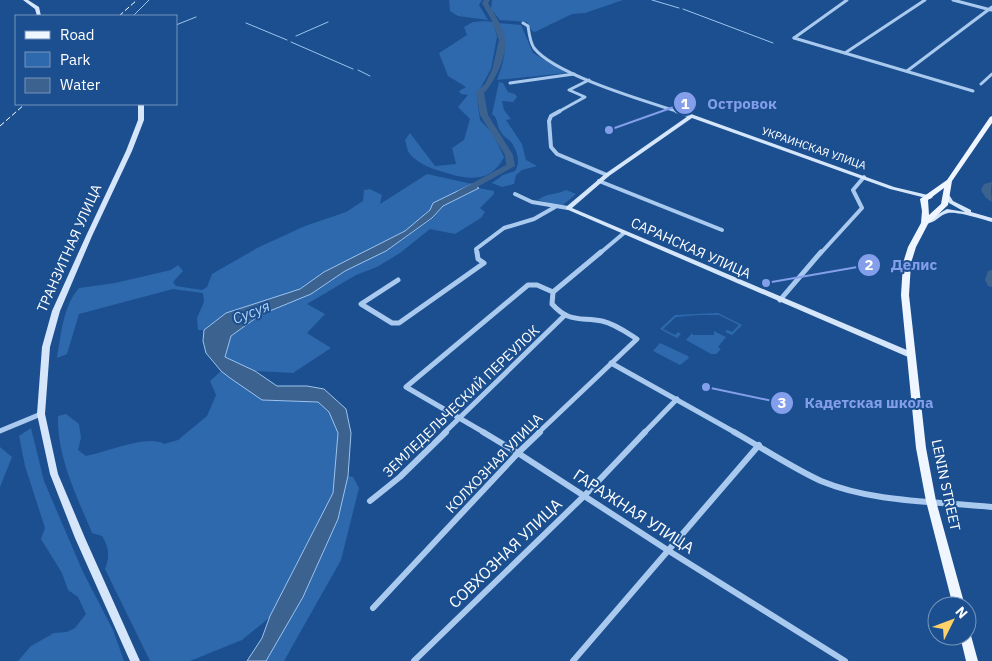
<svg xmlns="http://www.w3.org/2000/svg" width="992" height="661" font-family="'IBM Plex Sans',sans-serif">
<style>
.green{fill:#2e69ad}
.water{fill:#3c6290;stroke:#9cc4f0}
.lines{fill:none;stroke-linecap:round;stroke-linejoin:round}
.stream{stroke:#9cc4f0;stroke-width:1}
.river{fill:#3c6290;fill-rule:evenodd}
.street-far3{stroke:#a9c9ee;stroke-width:3}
.street-far2{stroke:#a9c9ee;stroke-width:4}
.street-far1{stroke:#a9c9ee;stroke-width:5}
.street{stroke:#a9c9ee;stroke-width:6}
.secondary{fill:#d6e6fa;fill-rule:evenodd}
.primary{fill:#f0f6ff;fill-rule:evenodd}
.rail{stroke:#fff;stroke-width:1;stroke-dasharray:5.5 2.5;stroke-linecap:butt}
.labels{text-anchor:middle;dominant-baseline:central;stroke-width:4;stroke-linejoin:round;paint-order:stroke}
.far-street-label{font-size:11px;fill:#fff;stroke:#1b4f8f}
.street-label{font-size:14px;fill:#fff;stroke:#1b4f8f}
.water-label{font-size:15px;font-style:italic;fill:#b5d3f5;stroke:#1b4f8f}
.near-street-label{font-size:16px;fill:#fff;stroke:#1b4f8f}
.leader{fill:none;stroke:#839eea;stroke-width:2}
.callout-dot{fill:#839eea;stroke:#1b4f8f;stroke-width:2}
.mark-label{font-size:15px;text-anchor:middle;font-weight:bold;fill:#fff}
.callout-label{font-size:15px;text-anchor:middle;font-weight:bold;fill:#839eea;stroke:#1b4f8f;stroke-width:4;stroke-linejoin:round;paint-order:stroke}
</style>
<rect width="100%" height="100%" fill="#1b4f8f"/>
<g class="green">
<path d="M449,0H482L479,5L488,20L458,16L450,11Z"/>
<path d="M492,0H623L585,13L572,14L535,32L532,31L527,22L500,20L491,9Z"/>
<path d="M484,21L493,22L497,37L491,69L481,87L477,98L480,120L493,134L504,157C490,185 465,179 440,171C430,168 414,162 408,151C407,148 406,143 405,140L410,133L435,166L456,164L452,148L464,140L470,119L458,107L468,95L461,94L459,91L466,87L448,76L439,53L467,35L464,27L473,22Z"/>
<path d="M498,23L521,25L533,53L566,73L497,80C505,58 509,44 498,23Z"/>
<path d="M499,82L503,83L508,92L515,94L517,97L513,102L502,101L504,110L511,119L506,120L522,144L526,160L537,166L522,170L516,175L514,184L502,187L492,183L503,175L515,171C521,162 517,149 510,141C507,138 503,136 501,132C496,126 499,119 492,114Z"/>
<path d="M427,174L472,184L433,203L430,210L405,231L324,272L300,289L226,313L204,330H198L197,318L204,302L203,293L173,289L79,314L67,354L57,358C61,335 63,306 79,288L115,283L171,270L178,265L183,271L173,282L176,286L202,290L207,287L212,274L259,247L305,226L346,212L363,201L364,190L370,189L382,195L380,204Z"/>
<path d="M479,188L494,191V194L480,208L485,212L481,218L455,234L430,229L400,253L377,267L356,275L307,304L325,314L307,333L331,348L293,373L255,371L225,357L231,336L260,315L311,294L345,271L386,251L432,219L443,206Z"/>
<path d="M566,190L576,194L563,205H555L538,200C546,193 556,195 566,190Z"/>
<path d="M718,313L742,325L732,335L725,332L727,330L732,332L739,325L719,315H699L676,317L663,329L675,335L678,332L681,334L677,338L660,329L675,315Z"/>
<path d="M714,331L726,337L718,347L721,349L716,354H711L686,340L692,333L693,335H714Z"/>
<path d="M660,343L688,356L689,358L680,365L653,351Z"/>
<path d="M221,371L262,400L318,402L329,412L338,433L333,493L269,618L242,640L190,661H150L105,569C110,556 109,547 102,536L92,533C77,496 57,458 58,416L66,414L79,424L81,438L78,450L86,456C106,453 147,434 164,444L178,440L207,416L216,395L210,381Z"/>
<path d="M31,428L44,481L83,572L113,630L124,661H18L31,646L54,633L67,632L75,628L86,614L78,597L68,590L62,573L41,539L45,528L25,466L19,436Z"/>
<path d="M0,447L12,457L0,487Z"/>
<path d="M348,476L353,477L359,488L341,560L284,661H266L303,597L338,519Z"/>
</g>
<path class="water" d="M472,184L479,188L443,206L432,218L386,251L345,271L311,294L260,315L231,336L225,357L255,371L277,386H307L324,389L346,409L351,433L348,476L338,519L303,597L266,661H247L262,638L270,616L333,493L338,433L329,412L318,402L262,400L230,378L221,371L206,353L203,341L204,330L226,313L300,289L324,272L405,231L430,210L433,203Z"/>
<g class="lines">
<g class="stream">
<path d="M652,0L679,8"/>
<path d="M683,9L773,43"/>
<path d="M133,16L149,0"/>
<path d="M246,23L287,40"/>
<path d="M176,25L196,17"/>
<path d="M296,36L328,22"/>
<path d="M291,42L353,69"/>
<path d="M358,70L370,76"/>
</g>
<g class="river">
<path d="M484,0H490L488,3C494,14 503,26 505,39C508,54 495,82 484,93L488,115L513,155L515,166L461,196L456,193L458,191L506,165L505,155L480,115L476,92L485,84L492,70L499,40L491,19L482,3Z"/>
<path d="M992,182L991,190L992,202L986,198L981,190L984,184Z"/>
<path d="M992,270V287L988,286L985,280L988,271Z"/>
</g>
<g class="street-far3">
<path d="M953,0L991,10"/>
<path d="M523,23L528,26C529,33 530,42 534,48C555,75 645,101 679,112"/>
<path d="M794,38L973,91"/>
<path d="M794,38L847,0"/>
<path d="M845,53L925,0"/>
<path d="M907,71L992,7"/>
<path d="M510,83L574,74"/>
<path d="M981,84L992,74"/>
<path d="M558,112L585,97L569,90L589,80"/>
</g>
<g class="street-far2">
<path d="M560,111L551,116L549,121L551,147L557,154L607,175"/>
<path d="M676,111L691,116"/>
<path d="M599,181L722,230"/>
<path d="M515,194L532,202L568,208"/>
<path d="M477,254L476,249L504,228L534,219L555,207"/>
<path d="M599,254L624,233"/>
<path d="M820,254L862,208L853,190L864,177"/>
</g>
<g class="street-far1">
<path d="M398,280L361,304L392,323H399L484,263L478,259L477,252"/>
<path d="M553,292L601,252"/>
<path d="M780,300L821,252"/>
<path d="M611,363L736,433"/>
<path d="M0,431L41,414"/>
<path d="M444,433L565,315"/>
<path d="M485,433L406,387L528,285H537L553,292L552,304C569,323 580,317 602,321C615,324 626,332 637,339L538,433"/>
<path d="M644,433L677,399"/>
</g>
<g class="street">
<path d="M483,432L518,453"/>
<path d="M734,432C761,447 794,469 821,481C874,503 936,501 992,507"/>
<path d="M518,453L669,551L845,661"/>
<path d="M518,453L540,432"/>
<path d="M370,501L400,477L446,432"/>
<path d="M373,608L518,453"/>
<path d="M414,661L585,495L645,432"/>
<path d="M573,661L759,445"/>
</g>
<g class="secondary">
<path d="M23,0H28L39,7L41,16H37L35,9Z"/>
<path d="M138,104H144V120L132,151L92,236L60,311L50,347L45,414L58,474L85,538L140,661H130L75,538L50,474L37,414L42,347L52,311L86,236L126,151L138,120Z"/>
<path d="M691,114L894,187L932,196L933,197L930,199L890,189L692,118L609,176L572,208L914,353L915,355L914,357H908L566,209V207L605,174Z"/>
<path d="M946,192L948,193L953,201L971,210V212L992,218V222C983,219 956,211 948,213C939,215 935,224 926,223L925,222L926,221L947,209L965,212L949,203L943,194Z"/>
</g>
<g class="primary">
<path d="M992,116V123L952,181L948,205L928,224L916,247L911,263L909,295L926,448L936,501L965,606H953L926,501L916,448L901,295L903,263L908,247L921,223L922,211L920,199L947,180L990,117ZM944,188L941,204L929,215L928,200Z"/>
<path d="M967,630L970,632L978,661H966L960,636H967Z"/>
</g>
<g class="rail">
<path d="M119,16L137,0"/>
<path d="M0,126L25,104"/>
</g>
</g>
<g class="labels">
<g class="far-street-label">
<text transform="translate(814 148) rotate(19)">УКРАИНСКАЯ УЛИЦА</text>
</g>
<g class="street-label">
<text transform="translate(69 248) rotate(-66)">ТРАНЗИТНАЯ УЛИЦА</text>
<text transform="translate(691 248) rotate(24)">САРАНСКАЯ УЛИЦА</text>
<text transform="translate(461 401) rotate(-44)">ЗЕМЛЕДЕЛЬЧЕСКИЙ ПЕРЕУЛОК</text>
<text transform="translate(494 463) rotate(-46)">КОЛХОЗНАЯ УЛИЦА</text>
<text transform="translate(946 485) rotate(78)">LENIN STREET</text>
</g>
<g class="water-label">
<text transform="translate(251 312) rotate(-22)">Сусуя</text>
</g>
<g class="near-street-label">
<text transform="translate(634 511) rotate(33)">ГАРАЖНАЯ УЛИЦА</text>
<text transform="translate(505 553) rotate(-44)">СОВХОЗНАЯ УЛИЦА</text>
</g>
</g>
<path class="leader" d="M609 130L685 103M766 283L869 265M706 387L782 403"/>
<g class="callout-dot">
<circle cx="609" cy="130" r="5"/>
<circle cx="766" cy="283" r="5"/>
<circle cx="706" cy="387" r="5"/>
<circle cx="685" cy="103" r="12"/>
<circle cx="869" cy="265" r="12"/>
<circle cx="782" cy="403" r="12"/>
</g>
<g class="mark-label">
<text x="685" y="109">1</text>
<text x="869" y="270">2</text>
<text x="782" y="408">3</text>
</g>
<g class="callout-label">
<text x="742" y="109">Островок</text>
<text x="914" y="270">Делис</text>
<text x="869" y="408">Кадетская школа</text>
</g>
<rect x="15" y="15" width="162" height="90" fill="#1b4f8f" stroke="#7695bc"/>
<rect x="25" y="31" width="25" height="8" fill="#f0f6ff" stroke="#7695bc"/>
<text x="60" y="40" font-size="15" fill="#ffffff">Road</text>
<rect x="25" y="52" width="25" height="15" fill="#2e69ad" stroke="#7695bc"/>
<text x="60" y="65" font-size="15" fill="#ffffff">Park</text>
<rect x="25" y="78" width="25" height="15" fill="#3c6290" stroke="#7695bc"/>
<text x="60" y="90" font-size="15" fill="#ffffff">Water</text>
<g transform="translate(952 621) rotate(48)"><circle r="24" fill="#1b4f8f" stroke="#7695bc"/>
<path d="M0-4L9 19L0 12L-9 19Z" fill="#ffd166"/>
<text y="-8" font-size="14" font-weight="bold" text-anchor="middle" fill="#ffffff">N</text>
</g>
</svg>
